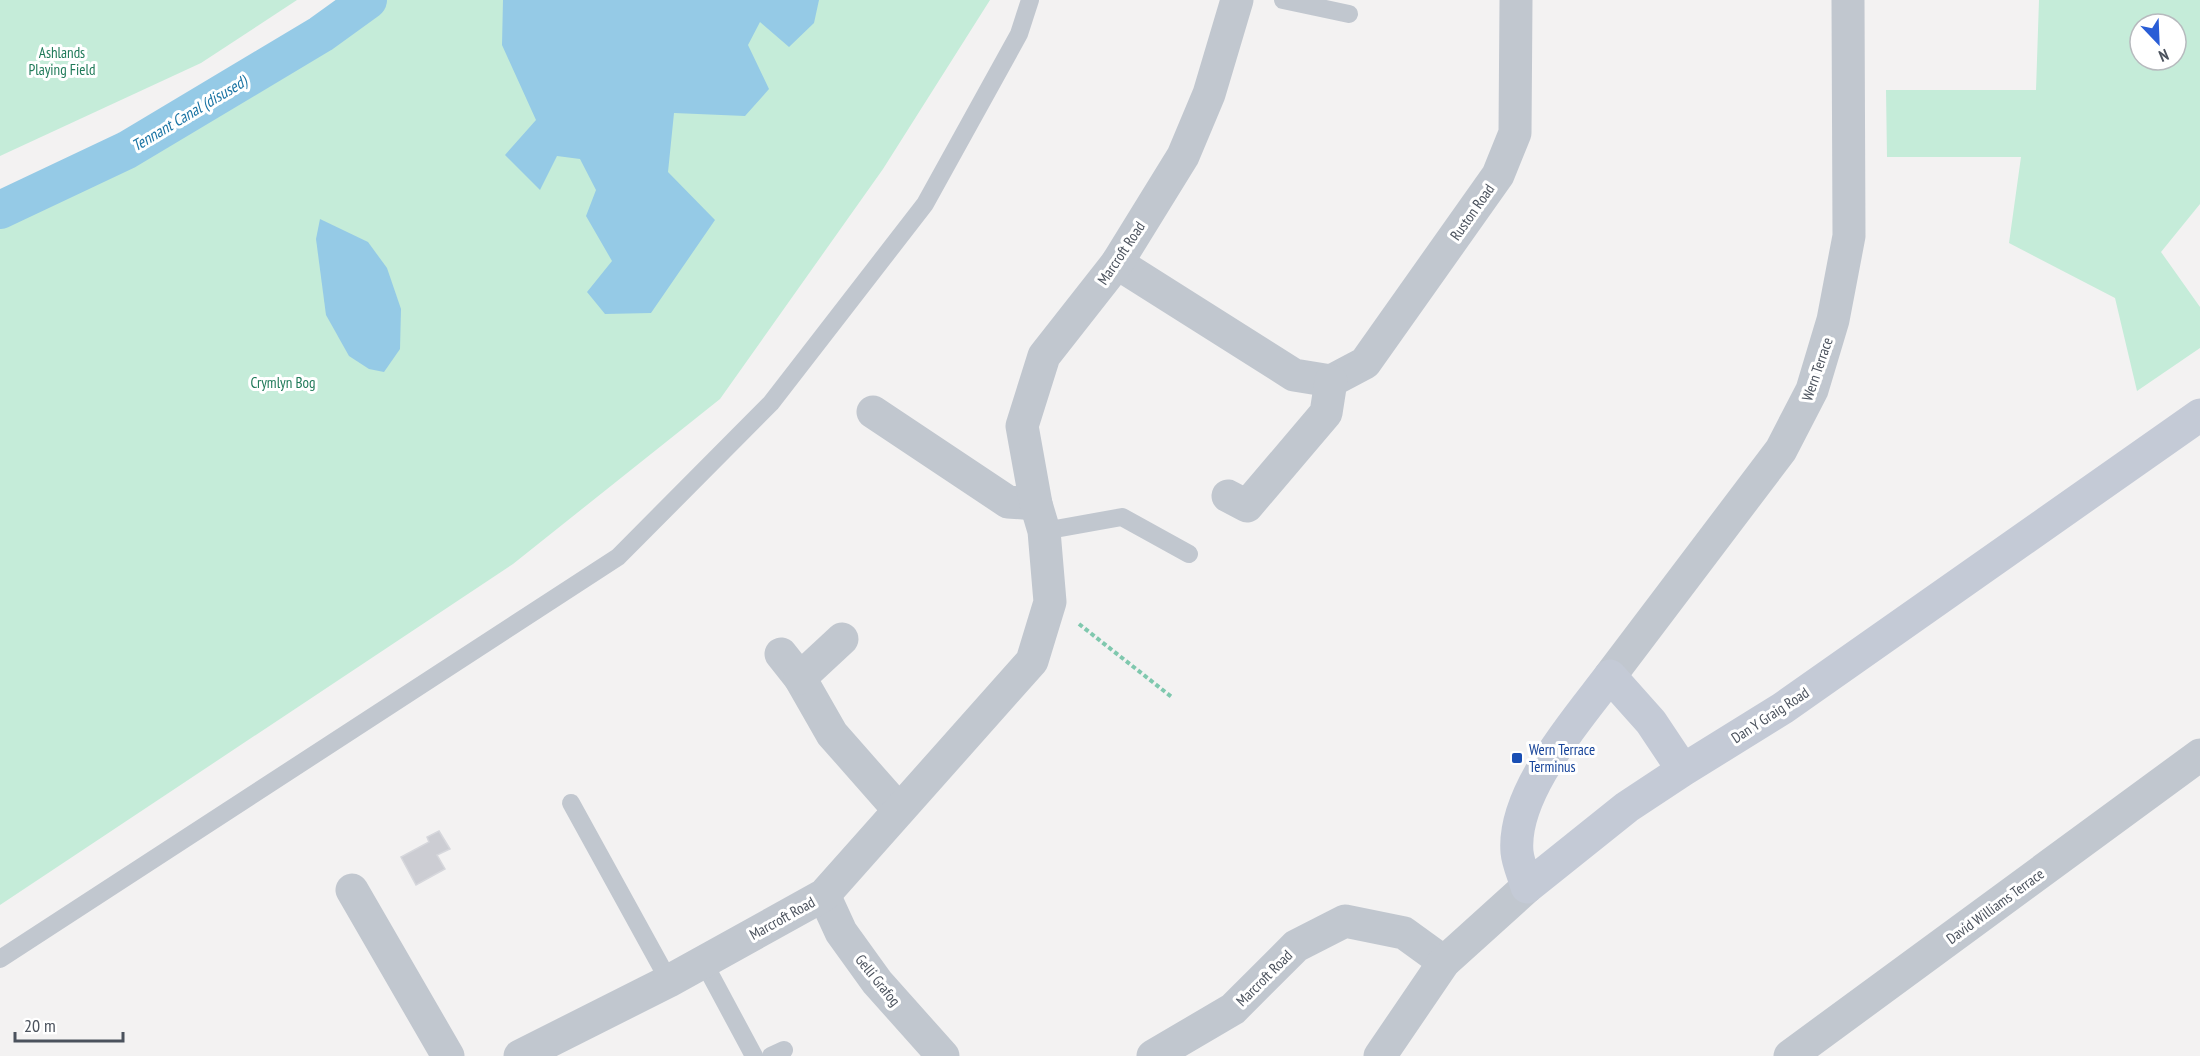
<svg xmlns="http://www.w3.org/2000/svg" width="2200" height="1056" font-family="'PT Sans Narrow',sans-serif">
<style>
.green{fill:#c5ecd9;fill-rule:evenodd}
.water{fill:#95cae6}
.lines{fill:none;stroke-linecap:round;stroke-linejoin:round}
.canal{stroke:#95cae6;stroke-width:38}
.building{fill:#cccdd3;stroke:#d6d7dc;stroke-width:1.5}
.path{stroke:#7fc8ae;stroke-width:4;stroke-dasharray:4.5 3;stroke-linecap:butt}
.lane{stroke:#c1c7cf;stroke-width:18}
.street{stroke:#c1c7cf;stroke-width:33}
.secondary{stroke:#c4cad6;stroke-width:33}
.transit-dot{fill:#1a4fb4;stroke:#fff;stroke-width:2}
.labels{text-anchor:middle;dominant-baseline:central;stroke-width:6;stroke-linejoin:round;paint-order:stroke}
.park-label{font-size:15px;fill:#207a59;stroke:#fff}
.street-label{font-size:15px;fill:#4b525d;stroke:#fff}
.transit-label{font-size:15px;fill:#164399;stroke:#fff;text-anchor:start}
.water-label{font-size:16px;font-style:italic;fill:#1973a3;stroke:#fff}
</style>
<rect width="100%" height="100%" fill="#f3f2f2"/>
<g class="green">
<path d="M0,0H297L201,63L0,156Z"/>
<path d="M368,0H990L883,169L720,399L513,564L0,905V210L127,150L321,34Z"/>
<path d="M2039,0H2200V204L2161,252L2200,307V348L2137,391L2115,298L2009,243L2021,157H1887L1886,90H2036ZM2140,24H2176V60H2140Z"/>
</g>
<g class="water">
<path d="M503,0H819L814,23L789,47L760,22L748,45L769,89L745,116L674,113L668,172L715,220L651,313L605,314L587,292L612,261L586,216L596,190L580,159L557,156L540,190L505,155L536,120L502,45Z"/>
<path d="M320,219L368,242L387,268L401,309L400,349L384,372L369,369L349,356L326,315L316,239Z"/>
</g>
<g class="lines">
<path class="canal" d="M0,210L127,150L321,34L368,0"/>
</g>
<path class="building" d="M439,831L450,849L437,855L445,869L416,885L401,857L429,842L427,837Z"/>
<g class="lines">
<path class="path" d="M1079,624L1173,698"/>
<g class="lane">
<path d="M1283,0L1349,14"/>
<path d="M1044,531L1122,517L1189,554"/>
<path d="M571,803L669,981"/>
<path d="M0,959L618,557L771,403L925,204L1019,34L1030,0"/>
<path d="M703,961L754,1056"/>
<path d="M771,1056L784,1050"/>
</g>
<g class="street">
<path d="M1117,263L1294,375L1331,381L1365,363L1498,175L1515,133L1516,0"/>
<path d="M873,412L1008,502L1036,504"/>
<path d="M1228,496L1247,506L1326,413L1331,381"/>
<path d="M781,654L800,678L832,734L899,810"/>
<path d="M1610,676L1781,450L1812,390L1833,320L1849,236L1848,0"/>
<path d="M800,678L842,639"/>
<path d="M352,890L448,1056"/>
<path d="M824,895L841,932L877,982L943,1056"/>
<path d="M520,1056L669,981L824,895L1032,661L1050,602L1044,531L1036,504L1022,426L1044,356L1117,263L1183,156L1209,94L1237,0"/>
<path d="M1153,1056L1233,1009L1296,946L1345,921L1404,933L1444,962"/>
<path d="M1380,1056L1444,962L1527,887"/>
<path d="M1790,1056L2200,755"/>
</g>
<path class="secondary" d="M1683,770L1651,722L1610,676C1576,721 1512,793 1517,852C1518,863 1524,876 1527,887L1627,807L1683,770L1783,708L2200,415"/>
</g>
<rect class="transit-dot" x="1511" y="752" width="12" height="12" rx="3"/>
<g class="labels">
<g class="park-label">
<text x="62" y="52">Ashlands<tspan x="62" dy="17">Playing Field</tspan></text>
<text x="283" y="382">Crymlyn Bog</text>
</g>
<g class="street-label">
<text transform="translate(1472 212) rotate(-55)">Ruston Road</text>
<text transform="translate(1121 253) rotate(-56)">Marcroft Road</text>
<text transform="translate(1817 369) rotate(-71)">Wern Terrace</text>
<text transform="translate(1770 715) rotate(-33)">Dan Y Graig Road</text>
<text transform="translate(1995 906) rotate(-36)">David Williams Terrace</text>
<text transform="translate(782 918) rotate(-29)">Marcroft Road</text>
<text transform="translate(1264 978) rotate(-45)">Marcroft Road</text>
<text transform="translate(878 980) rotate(51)">Gelli Grafog</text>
</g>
<g class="transit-label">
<text x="1529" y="749">Wern Terrace<tspan x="1529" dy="17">Terminus</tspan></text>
</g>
<g class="water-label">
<text transform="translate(189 113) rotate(-31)">Tennant Canal (disused)</text>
</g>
</g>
<g transform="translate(2158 42) rotate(157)"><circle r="28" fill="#ffffff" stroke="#b7babe" stroke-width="1.5"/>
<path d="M0-4.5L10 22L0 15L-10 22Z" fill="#295dd6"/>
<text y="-9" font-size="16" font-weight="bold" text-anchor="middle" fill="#4b525d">N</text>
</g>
<path d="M15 1032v9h108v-9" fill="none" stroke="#4b525d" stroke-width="3"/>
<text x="24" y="1032" font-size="18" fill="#4b525d" stroke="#ffffff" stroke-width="4.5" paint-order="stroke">20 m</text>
</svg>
